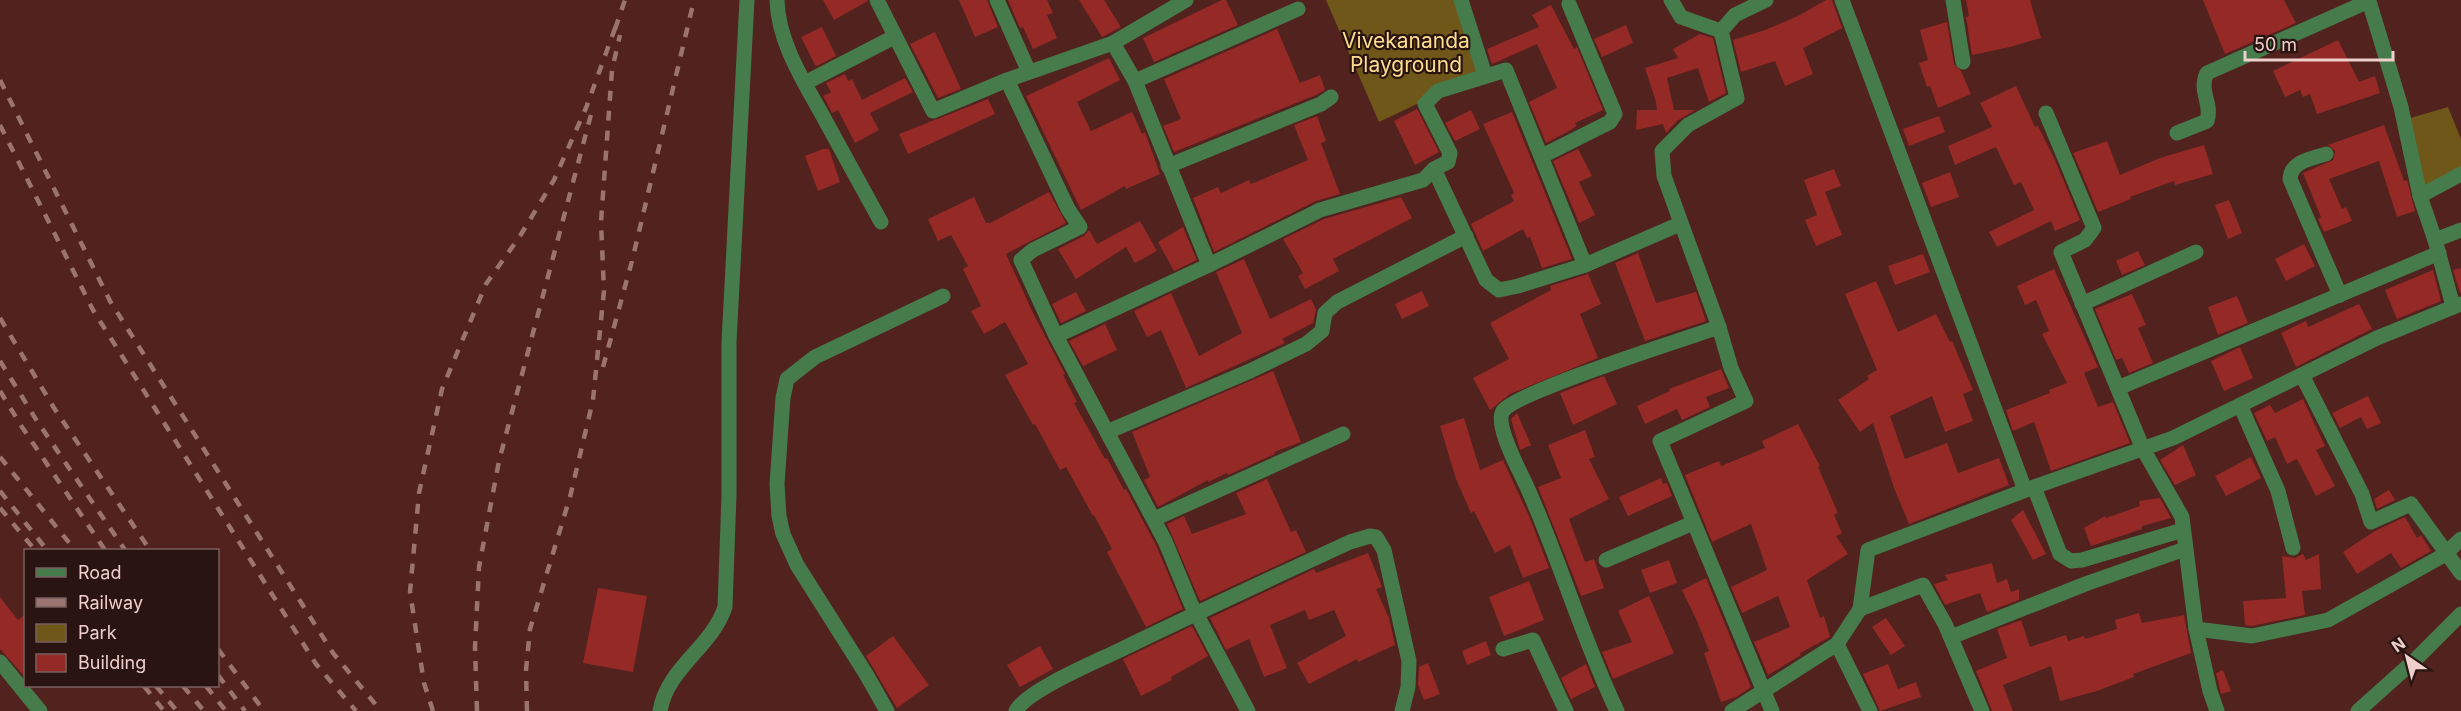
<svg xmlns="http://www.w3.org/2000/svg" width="2461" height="711" font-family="Inter,sans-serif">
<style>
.green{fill:#6f5719}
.building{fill:#952926}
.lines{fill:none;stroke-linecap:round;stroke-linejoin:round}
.minor{stroke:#467b4c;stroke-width:15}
.rail{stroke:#9b7470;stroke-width:4.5;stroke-dasharray:10 10;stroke-linecap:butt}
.labels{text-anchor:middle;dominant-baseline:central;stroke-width:4.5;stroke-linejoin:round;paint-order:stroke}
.park-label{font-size:21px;fill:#fedc8e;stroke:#291412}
</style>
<rect width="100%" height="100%" fill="#51221e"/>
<g class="green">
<path d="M1326,0H1460L1484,72L1379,122Z"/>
<path d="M2448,107L2461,139V179L2424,190L2407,119Z"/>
</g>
<g class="building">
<path d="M823,0H867L868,1L834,20Z"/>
<path d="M959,0H987L998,27L975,37Z"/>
<path d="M1008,0H1047L1053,13L1047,15L1057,38L1033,49L1023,27L1020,28Z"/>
<path d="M1079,0H1104L1121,27L1102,37Z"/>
<path d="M1222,0H1226L1238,25L1154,62L1143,38Z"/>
<path d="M1826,0H1832L1842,28L1803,48L1813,74L1785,86L1775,61L1741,72L1733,40L1765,30L1798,16Z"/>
<path d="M1966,0H2030L2041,38L2010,47L1972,55L1966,17L1969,16Z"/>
<path d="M2203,0H2284L2296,23L2225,54Z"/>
<path d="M1551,5L1574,49L1577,47L1603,110L1575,123L1577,126L1569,131L1546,143L1529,102L1557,88L1537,44L1492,64L1487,49L1539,27L1532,15Z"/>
<path d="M1947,22L1954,64L1961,71L1971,94L1938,108L1930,86L1927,87L1919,63L1928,60L1920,30Z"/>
<path d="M1626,25L1633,43L1602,57L1594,39Z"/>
<path d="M822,27L836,56L817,66L815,65L801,37Z"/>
<path d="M1277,29L1300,83L1320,75L1325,90L1316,95L1174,152L1163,126L1181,119L1164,79Z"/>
<path d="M935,32L961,89L938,98L910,44Z"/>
<path d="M1700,34L1713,38L1726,93L1709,102L1698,68L1667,78L1674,110H1695L1677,121L1666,133L1663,124L1636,130L1637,110H1657L1656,102L1645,68L1678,58L1673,49Z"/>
<path d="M2338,40L2359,82L2375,76L2380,93L2317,114L2310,94L2303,97L2300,90L2285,97L2273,71Z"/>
<path d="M1109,58L1120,80L1077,102L1091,131L1132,112L1142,134L1145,132L1160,174L1126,189L1125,186L1081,210L1026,96Z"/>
<path d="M845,74L848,81L852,79L862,100L905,78L913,92L870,113L879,130L855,143L838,110L832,113L823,96L831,92L826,83Z"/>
<path d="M2016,86L2035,127L2038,126L2055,160L2080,220L2055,231L2051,221L1997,247L1989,232L2034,210L2021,182L2014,185L1996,147L1955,165L1948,146L1992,127L1980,103Z"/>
<path d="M988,99L995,114L908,154L899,134Z"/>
<path d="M1417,109L1439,152L1415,165L1394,121Z"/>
<path d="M1471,110L1480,129L1455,141L1445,123Z"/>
<path d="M1512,112L1572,259L1542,268L1530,237L1527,238L1523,229L1483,251L1471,224L1514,201L1511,195L1514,193L1483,124Z"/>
<path d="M1317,116L1326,141L1321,143L1340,194L1316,201L1214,252L1193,198L1218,187L1221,193L1249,180L1251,184L1308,160L1294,125Z"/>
<path d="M1939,116L1945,132L1909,146L1903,129Z"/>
<path d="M2384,125L2404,181L2407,180L2415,211L2397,217L2379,161L2329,179L2342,209L2346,207L2352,221L2324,232L2318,219L2321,217L2303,173L2333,160L2335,151L2328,145Z"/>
<path d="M2107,141L2120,175L2160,158L2204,145L2213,174L2175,185L2174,181L2130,197L2131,199L2098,212L2073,153Z"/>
<path d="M823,149H829L840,182L818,191L805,156Z"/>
<path d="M1578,149L1592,176L1579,182L1595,215L1579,223L1553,161Z"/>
<path d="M1834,169L1841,186L1825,192L1842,235L1816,246L1805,220L1817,215L1804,180Z"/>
<path d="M1950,172L1959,197L1931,207L1922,183Z"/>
<path d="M1049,192L1066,223L1006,254L1033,313L1065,374L1063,375L1077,402L1074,403L1105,459L1107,458L1124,490L1126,489L1156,545L1183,609L1146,627L1107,552L1112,549L1094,515L1093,516L1066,467L1060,470L1035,424L1033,425L1005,375L1028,364L1005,322L984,334L971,311L981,306L963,269L968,266L951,235L938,241L928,219L974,197L986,223H990Z"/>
<path d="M1401,197L1412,218L1333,259L1339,271L1305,289L1298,276L1303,273L1283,239L1324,219Z"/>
<path d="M2229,200L2242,233L2228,239L2215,205Z"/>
<path d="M1140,221L1157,251L1135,263L1126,247L1076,279L1058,249L1084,236L1089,230L1097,244Z"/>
<path d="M1183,227L1197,260L1174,271L1158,242Z"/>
<path d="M2304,244L2315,266L2286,281L2275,259Z"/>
<path d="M2138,251L2145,265L2122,275L2116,261Z"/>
<path d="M1638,253L1656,303L1696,292L1706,321L1645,341L1615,263Z"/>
<path d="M1923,254L1930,272L1895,285L1888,266Z"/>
<path d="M1244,259L1270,319L1311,299L1316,310L1313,323L1282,339L1285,343L1186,388L1161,330L1147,337L1134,311L1171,293L1199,356L1242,333L1216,272Z"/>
<path d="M2461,268V292L2460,293L2453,270Z"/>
<path d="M2054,269L2098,367L2084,373L2098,407L2113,402L2130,443L2051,471L2034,422L2013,431L2006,410L2050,393L2049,390L2067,383L2042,334L2049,331L2036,300L2025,305L2017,286Z"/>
<path d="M2433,270L2441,301L2397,319L2385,290Z"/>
<path d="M1588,274L1601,304L1580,314L1598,358L1510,394L1490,410L1473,378L1509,359L1490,323L1551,290L1550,286Z"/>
<path d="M1876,281L1898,332L1936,314L1950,342L1952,341L1973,390L1963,394L1973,421L1945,432L1932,396L1890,416L1905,459L1947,443L1958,473L1999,458L2009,485L1909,524L1894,488L1873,423L1860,432L1838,400L1869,379L1867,376L1877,370L1845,294Z"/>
<path d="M1422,291L1429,306L1402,319L1395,304Z"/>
<path d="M1076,292L1086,311L1061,323L1052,304Z"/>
<path d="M2132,294L2146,325L2138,328L2153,363L2129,373L2122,358L2116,360L2095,309Z"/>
<path d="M2237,296L2248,323L2218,335L2208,307Z"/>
<path d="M2359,304L2372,329L2296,367L2281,333L2306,321L2308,327Z"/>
<path d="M1105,324L1117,350L1083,366L1069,341Z"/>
<path d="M2240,347L2253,378L2224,391L2211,361Z"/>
<path d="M1721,369L1729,388L1706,397L1710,407L1682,420L1677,409L1645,424L1637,406L1670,391L1669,389Z"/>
<path d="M1273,371L1301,442L1274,452L1275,454L1228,475L1227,473L1208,482V480L1158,507L1144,480L1150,477L1132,432Z"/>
<path d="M1604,376L1617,404L1573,425L1560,393Z"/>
<path d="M2368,396L2381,423L2367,429L2361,417L2340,428L2332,413Z"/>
<path d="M2303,399L2325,446L2316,450L2335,486L2316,496L2297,459L2287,464L2275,437L2267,441L2254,413L2270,405L2275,413Z"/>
<path d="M1517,413L1531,445L1520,450L1511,419Z"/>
<path d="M1464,418L1480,470L1503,460L1530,518L1549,568L1523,578L1510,545L1495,553L1474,511L1471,513L1456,479L1440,426Z"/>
<path d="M1798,424L1820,466L1818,467L1838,513L1834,515L1842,533L1836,536L1848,554L1807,580L1820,618L1824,616L1830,637L1800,653L1801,655L1768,675L1754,642L1790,627L1778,596L1742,613L1731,587L1767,570L1751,524L1712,542L1685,475L1719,461L1721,466L1765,448L1762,441Z"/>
<path d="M1585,430L1595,457L1589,459L1609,499L1569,519L1585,562L1594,559L1604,588L1581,596L1538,487L1561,478L1548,445Z"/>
<path d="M2183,445L2196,475L2175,485L2160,460Z"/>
<path d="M2251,457L2261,478L2226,496L2215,476Z"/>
<path d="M1661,478L1663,484L1667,483L1672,496L1628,516L1619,497Z"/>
<path d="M1267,479L1291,532L1296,530L1306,552L1200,601L1167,524L1184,516L1192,534L1246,514L1236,493Z"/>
<path d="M2389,490L2395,500L2377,509L2374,499Z"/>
<path d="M2160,498L2171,518L2142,526V529L2091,546L2084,528L2105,516L2106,518L2140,506L2139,501Z"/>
<path d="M2023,510L2046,554L2033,560L2011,520Z"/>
<path d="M2405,517L2417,538L2421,535L2431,551L2401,568L2391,553L2357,574L2343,552L2375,531Z"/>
<path d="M1368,553L1382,587L1376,589L1389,618L1395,645L1358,662L1357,659L1309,684L1297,663L1346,636L1334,610L1309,620L1305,610L1270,625L1287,668L1264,677L1249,639L1226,650L1210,618L1314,569L1316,573Z"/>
<path d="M2303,554L2306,560L2319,554L2321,589L2302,591L2305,615L2252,626L2245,625L2243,601L2286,598L2282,556L2295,558Z"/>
<path d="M1669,560L1677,583L1650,593L1641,570Z"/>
<path d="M1992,563L1997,583L2007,579L2011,592L2019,589V600L1987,612L1980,593L1945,605L1934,584L1948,580L1945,575Z"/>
<path d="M1706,578L1751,687L1736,697L1721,702L1704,653L1709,651L1697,621L1682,590Z"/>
<path d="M1529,581L1544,620L1504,636L1489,597Z"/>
<path d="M598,588L647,596L633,672L583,663Z"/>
<path d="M1649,596L1674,653L1613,679L1602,652L1632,642L1618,611Z"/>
<path d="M0,597L18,620L26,614V678L0,649Z"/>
<path d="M2139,613L2142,623L2184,615L2191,653L2133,674L2134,677L2097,691L2060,701L2051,666L2003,685L2013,711H1992L1976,671L2007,658L1997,629L2021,620L2030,647L2066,635L2068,641L2084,636L2085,639L2117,629L2115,620Z"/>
<path d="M1886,618L1905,646L1891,655L1872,627Z"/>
<path d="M1192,626L1208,656L1171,677L1172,680L1141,696L1123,659Z"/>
<path d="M893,636L929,685L897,708L866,656Z"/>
<path d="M1486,641L1491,655L1467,665L1462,651Z"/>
<path d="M1040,646L1053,669L1020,687L1007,665Z"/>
<path d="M1428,663L1440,694L1424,700L1418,685L1419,667Z"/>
<path d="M1586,664L1595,687L1571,699L1561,678Z"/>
<path d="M1888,664L1898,689L1916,682L1921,697L1880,711L1863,674Z"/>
<path d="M2223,670L2231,691L2221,694L2216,673Z"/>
</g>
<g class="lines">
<g class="minor">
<path d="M777,0C778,43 805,83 825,120C844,154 862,188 881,222"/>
<path d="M877,0L933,111L1007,80L1113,43L1186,0"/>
<path d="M997,0L1029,72"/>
<path d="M1461,0L1485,75"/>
<path d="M1671,0L1681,17L1721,31"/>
<path d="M1766,0L1735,15L1721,31L1737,98L1688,125L1662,151L1664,176L1719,327L1731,368L1746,401L1660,441L1772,711"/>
<path d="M1842,0L2025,490"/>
<path d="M1953,0L1963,62"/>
<path d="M1113,43L1135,81L1209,265"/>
<path d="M1007,80L1068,209L1080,227L1033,250L1021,260L1056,336L1165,541L1191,604L1248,711"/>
<path d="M1135,81L1298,9"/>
<path d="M805,83L894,37"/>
<path d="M2046,113L2094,228L2085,240L2061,252L2143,449L2182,517L2196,629L2210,691L2217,711"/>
<path d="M2177,133L2207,121C2213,104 2198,91 2207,73L2369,1L2401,107L2420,196L2435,240L2453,306"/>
<path d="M2326,154C2311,159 2291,161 2290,179L2340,295"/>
<path d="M1542,156L1610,122L1615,114L1569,4"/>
<path d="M1168,166L1321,104L1331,97"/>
<path d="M1434,169L1486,280L1499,290L1518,286L1585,265L1680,224"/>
<path d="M2420,196L2461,174"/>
<path d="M2435,240L2461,230"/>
<path d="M2082,304L2196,252"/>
<path d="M1056,336L1209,265L1320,210L1423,180L1434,169L1448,162L1450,153L1425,104L1438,91L1506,70L1585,265"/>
<path d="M2302,375L2362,494L2371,522L2411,504L2461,573"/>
<path d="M2118,388L2439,253"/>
<path d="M2240,405L2278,491L2293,548"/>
<path d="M1107,432L1250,371L1306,344L1322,331L1325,313L1337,302L1466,236"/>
<path d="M2034,487L2060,554L2071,561L2082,560L2183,530"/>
<path d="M1154,519L1343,434"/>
<path d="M1606,560L1693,523"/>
<path d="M1860,609L1923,585L1945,624L1982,711"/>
<path d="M2196,629L2252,636L2328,620L2444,555L2461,539"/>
<path d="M1951,637L2088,583L2185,549"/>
<path d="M1837,644L1870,711"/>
<path d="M1503,649L1533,640L1566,711"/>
<path d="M0,662L40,711"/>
<path d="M660,711C667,668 712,647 725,607L729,495V342L747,0"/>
<path d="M887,711L866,674L797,565L783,534L779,516L777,484L783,398L787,379L815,357L943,296"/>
<path d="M1016,711C1026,691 1095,662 1118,651C1194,614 1272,578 1350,542L1370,536L1376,537L1384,550L1409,661L1408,687L1402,711"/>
<path d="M1617,711C1582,638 1560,560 1527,487C1520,471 1494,425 1503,411C1516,392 1687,338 1719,327"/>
<path d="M1732,711L1837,644L1860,609L1868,550L2034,487L2173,438L2377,338L2461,304"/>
<path d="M2358,711L2417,658L2461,614"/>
</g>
<g class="rail">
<path d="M615,29L625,0"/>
<path d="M0,80L110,301L333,653L381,711"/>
<path d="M0,125L93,310L316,664L356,711"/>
<path d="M0,318L54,408L150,550"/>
<path d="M0,361L37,421L125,550"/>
<path d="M603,367L632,261L694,0"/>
<path d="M0,391L22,427L105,550"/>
<path d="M0,457L75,550"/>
<path d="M0,491L47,550"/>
<path d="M0,508L35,550"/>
<path d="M218,649L264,711"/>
<path d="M218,675L245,711"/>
<path d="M144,686L164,711"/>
<path d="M156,686L177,711"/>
<path d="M183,686L204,711"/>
<path d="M206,686L226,711"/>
<path d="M433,711L424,683L410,592L419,493L442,389L486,284L520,236L554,180L586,108L617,23"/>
<path d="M477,711L475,647L479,567L499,461L593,107"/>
<path d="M527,711L526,670L530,629L570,497L593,400L604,291L601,222L612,70L620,35"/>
</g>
</g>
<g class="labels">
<g class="park-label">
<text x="1406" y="40">Vivekananda<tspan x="1406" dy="24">Playground</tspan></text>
</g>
</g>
<rect x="24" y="549" width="195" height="138" fill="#291412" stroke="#785f5c" stroke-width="1.5"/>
<rect x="36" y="568" width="30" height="9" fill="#467b4c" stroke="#785f5c" stroke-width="1.5"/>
<text x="78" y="579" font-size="18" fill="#eecfcb">Road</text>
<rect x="36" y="598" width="30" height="9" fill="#9b7470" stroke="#785f5c" stroke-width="1.5"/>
<text x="78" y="609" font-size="18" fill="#eecfcb">Railway</text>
<rect x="36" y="624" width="30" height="18" fill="#6f5719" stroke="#785f5c" stroke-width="1.5"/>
<text x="78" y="639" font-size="18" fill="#eecfcb">Park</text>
<rect x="36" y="654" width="30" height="18" fill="#952926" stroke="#785f5c" stroke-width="1.5"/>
<text x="78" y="669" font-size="18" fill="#eecfcb">Building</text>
<g transform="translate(2407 657) rotate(325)" stroke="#291412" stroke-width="4.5" paint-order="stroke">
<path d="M0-4.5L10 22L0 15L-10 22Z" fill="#eecfcb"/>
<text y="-9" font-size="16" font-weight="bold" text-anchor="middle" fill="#eecfcb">N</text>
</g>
<path d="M2245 51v9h148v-9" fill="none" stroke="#eecfcb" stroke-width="3"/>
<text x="2254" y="51" font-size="18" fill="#eecfcb" stroke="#291412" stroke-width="4.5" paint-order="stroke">50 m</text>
</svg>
